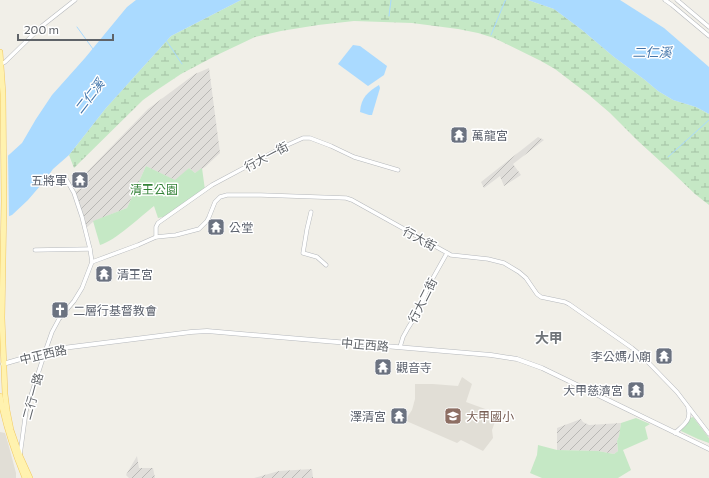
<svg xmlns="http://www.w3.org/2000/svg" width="709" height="478" font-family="Commissioner,'Noto Sans TC',sans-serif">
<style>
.industrial{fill:url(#industrial-furrows)}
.education{fill:#e1ded6}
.green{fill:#c5e8c5}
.wetland{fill:url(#wetland-marsh)}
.water{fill:#aadaff}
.pier{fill:#f1efe8}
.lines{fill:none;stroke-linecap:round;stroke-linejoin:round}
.stream{stroke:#aadaff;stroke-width:1}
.minor-casing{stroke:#b5b8bc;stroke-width:4.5}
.tertiary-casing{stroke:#b5b8bc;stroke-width:5}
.primary-casing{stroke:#f2c960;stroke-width:6}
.minor{stroke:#fff;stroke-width:3.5}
.tertiary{stroke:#fff;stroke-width:4}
.primary{stroke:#fff2af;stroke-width:5}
.labels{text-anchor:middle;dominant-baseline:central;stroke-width:3;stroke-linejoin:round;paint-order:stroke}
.worship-label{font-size:12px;fill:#5b616d;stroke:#fff;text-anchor:start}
.street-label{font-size:12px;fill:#5f6368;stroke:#fff}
.park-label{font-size:12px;fill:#348238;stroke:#fff}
.education-label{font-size:12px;fill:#785e54;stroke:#fff;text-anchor:start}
.water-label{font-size:13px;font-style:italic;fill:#4174aa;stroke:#fff}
.quarter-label{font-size:14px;font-weight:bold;fill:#70757a;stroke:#fff}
</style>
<defs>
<pattern id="industrial-furrows" width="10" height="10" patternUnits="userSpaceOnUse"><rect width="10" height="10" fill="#e0deda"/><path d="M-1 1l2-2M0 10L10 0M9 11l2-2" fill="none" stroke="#b9b8b5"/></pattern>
<pattern id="wetland-marsh" width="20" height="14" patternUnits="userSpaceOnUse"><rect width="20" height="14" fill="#c5e8c5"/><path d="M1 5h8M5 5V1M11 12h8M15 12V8" fill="none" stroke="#a3c0a4"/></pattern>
</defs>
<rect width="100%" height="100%" fill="#f1efe8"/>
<g class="industrial">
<path d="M209,68L220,153L205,167L195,173L189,168L176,181L146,166L127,208L94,221L85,229L74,193L83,186L82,177L148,109L195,74Z"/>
<path d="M538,137L544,140L513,164L521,175L504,186L500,176L484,188L481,182Z"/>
<path d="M581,419L583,422L589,425L621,423L619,436L617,441L618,451L614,454L598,451L557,450V428Z"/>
<path d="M137,456L139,468H153L155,478H129L126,475Z"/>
<path d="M312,469L313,478H254L279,471Z"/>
</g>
<g class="education">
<path d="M462,377L472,384L466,402L488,410L498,413L492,430L493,438L483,451L461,440L457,443L404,420L406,419L412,410L415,399V384H433L458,386Z"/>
<path d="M0,432L5,433L8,443L16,473V478H0Z"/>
</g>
<g class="green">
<path d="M146,166L175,180L189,168L195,173L202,168L205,190L168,216L158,218L154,206C141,216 115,241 100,245L93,221L127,208Z"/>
<path d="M693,417L709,438V443L698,439L681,431L682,429L688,422L690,418Z"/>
<path d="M636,418L650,424L645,427L648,439L623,450L631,470L618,478H542L530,473L537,455L538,445L557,450L598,451L614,454L618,451L617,441L619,436L621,423Z"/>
</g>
<path class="wetland" d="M241,0H528L554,9L582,30L614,57L645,80L658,91L673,100L696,107L709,114V205L695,194L672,172L638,141L610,113L589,95L555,69L541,61L494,38L478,33L458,29L412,23L354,21L318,25L281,31L255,37L215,56L181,74L157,90L143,100L74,168L69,155L106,108L171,36Z"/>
<g class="water">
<path d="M136,0H241L171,36L106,108L69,155L53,169L46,179L28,200L12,215L0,220V163L22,143L36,119L52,95L85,58L127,7Z"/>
<path d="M528,0H620L664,28L709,67V114L696,107L673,100L658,91L645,80L614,57L582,30L554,9Z"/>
<path d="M353,45L360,46L387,66L384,75L368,86L338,64Z"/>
<path d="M379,85L380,88L372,115H369L360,112C361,97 368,92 379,85Z"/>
</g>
<path class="pier" d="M8,153L9,218L0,222V160Z"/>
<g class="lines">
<g class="stream">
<path d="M389,16L391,0"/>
<path d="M77,27L93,49"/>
<path d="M491,35L505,1L506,0"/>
<path d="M166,40L182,64"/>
<path d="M668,157L709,120"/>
</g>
<g class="minor-casing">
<g id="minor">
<path d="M665,0L672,5L709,36"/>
<path d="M677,0L709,27"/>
<path d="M1,64L5,62L42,26L75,0"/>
<path d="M311,212L307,229L303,253L317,257L326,265"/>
<path d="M156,237V227L158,223L212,185L285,146L303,138H310L331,146L354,157L398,170"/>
<path d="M35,250L90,249"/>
<path d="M92,262L138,245L156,237L176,235L199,229L207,221L209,217L215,202L220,197L227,195H261L346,198L352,200L451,255L488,259L504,263L519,272L526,278L537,294L541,297L565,302L569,304L632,348L643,357L677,392L709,434"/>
<path d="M400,347L403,337L408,328L418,312L429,285L447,253"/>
<path d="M675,433C683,425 692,421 688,408"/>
<path d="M20,455L26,411L45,352L52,332L59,319L74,301L82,288L92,262L90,249L82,217L74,193L66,179"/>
</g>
</g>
<g class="tertiary-casing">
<path id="tertiary" d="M3,364L45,352L63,348L191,332L207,331L491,355L517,359L542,368L709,449"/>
</g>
<g class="primary-casing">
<g id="primary">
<path d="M0,52L3,94L4,201L2,318L5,394L7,410L11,430L20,456L30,478"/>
<path d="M0,396C5,425 14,451 25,478"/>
</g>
</g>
<use href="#minor" class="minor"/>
<use href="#tertiary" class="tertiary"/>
<use href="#primary" class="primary"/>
</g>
<defs>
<g id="temple-square" transform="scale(0.9)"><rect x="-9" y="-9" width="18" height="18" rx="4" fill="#6b7280" stroke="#fff"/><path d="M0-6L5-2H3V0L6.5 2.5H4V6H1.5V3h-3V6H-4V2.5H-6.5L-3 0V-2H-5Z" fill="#fff"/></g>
<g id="church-square" transform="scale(0.9)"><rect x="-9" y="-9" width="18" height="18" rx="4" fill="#6b7280" stroke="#fff"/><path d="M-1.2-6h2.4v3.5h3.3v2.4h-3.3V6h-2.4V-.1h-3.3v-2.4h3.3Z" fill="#fff"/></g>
<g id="school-square" transform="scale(0.9)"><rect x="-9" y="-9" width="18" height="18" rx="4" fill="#8d6e63" stroke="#fff"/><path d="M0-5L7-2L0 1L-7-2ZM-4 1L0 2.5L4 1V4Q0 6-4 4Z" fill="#fff"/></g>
</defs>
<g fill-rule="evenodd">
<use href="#temple-square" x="459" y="135"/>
<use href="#temple-square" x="80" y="180"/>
<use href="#temple-square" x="216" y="227"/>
<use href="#temple-square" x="104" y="274"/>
<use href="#church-square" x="60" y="310"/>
<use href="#temple-square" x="664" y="356"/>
<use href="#temple-square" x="383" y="367"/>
<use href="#temple-square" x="636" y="390"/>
<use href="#temple-square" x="399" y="416"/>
<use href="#school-square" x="453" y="416"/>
</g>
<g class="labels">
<g class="worship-label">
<text x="472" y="135">萬龍宮</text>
<text x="67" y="180" text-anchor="end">五將軍</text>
<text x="229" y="227">公堂</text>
<text x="117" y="274">清王宮</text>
<text x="73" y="310">二層行基督教會</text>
<text x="651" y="356" text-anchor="end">李公媽小廟</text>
<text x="396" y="367">觀音寺</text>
<text x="623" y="390" text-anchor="end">大甲慈濟宮</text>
<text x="386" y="416" text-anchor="end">澤清宮</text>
</g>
<g class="street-label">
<text transform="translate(266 156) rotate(-28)">行大一街</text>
<text transform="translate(420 238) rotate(29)">行大街</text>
<text transform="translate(422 300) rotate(-63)">行大二街</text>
<text transform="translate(365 344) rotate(5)">中正西路</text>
<text transform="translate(43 354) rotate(-13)">中正西路</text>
<text transform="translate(32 396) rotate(-75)">二行一路</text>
</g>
<g class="park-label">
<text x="154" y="189">清王公園</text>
</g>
<g class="education-label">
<text x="466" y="416">大甲國小</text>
</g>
<g class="water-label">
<text x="652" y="52">二仁溪</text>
<text transform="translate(89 96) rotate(-52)">二仁溪</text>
</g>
<g class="quarter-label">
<text x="549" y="337">大甲</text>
</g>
</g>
<path d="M18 34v6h95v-6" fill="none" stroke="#5f6368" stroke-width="2"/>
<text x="24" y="34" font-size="12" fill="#5f6368" stroke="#ffffff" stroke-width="3" paint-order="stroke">200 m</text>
</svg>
